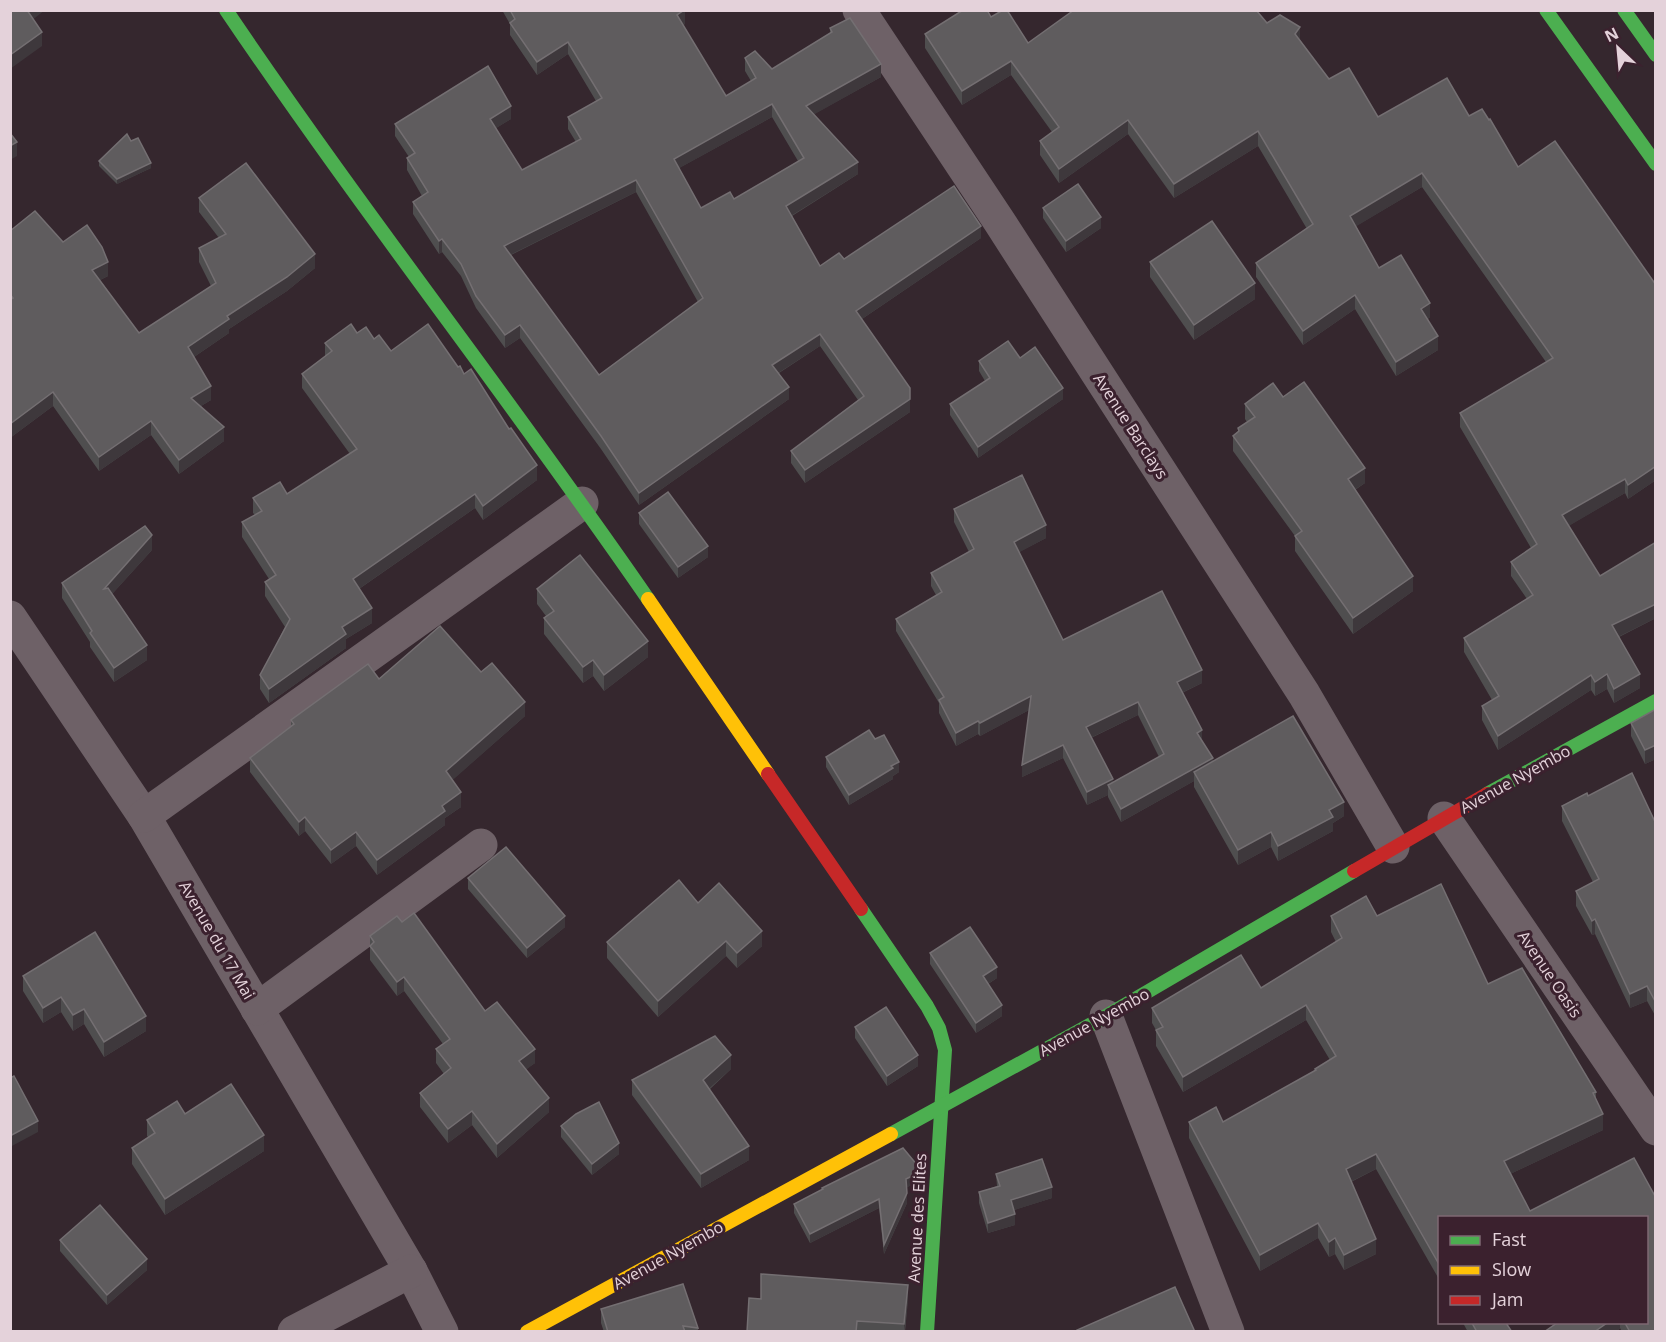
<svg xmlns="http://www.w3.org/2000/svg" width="1666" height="1342" font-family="'Open Sans',sans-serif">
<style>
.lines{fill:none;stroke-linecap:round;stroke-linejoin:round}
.street{stroke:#6e6167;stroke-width:33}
.fast{stroke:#4caf50;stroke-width:14}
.slow{stroke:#ffc107;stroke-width:14}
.jam{stroke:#c62828;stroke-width:14}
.wall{fill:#4f4e4f;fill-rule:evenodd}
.shaded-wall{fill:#3e383c}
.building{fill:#5f5c5e;stroke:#746f72;stroke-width:1.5;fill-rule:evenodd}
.labels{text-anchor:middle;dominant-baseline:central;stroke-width:6;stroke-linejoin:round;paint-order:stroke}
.street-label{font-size:16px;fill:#e4d2da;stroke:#3b212e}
</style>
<rect width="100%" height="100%" fill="#35272e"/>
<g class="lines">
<g class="street">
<path d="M859,10L999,221L1304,694L1393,847"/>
<path d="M10,617L144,816L411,1271L442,1332"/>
<path d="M144,816L582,503"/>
<path d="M1444,818L1656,1129"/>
<path d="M257,1009L481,845"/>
<path d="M1106,1016L1228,1332"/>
<path d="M294,1332L411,1271"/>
</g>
<g class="fast">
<path d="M226,10C361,210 511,400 648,599"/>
<path d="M1546,10L1656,164"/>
<path d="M1624,10L1656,55"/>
<path d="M1487,794L1656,701"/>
<path d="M861,909L927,1006L939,1028L945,1050L927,1332"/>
<path d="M891,1134L1106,1016L1354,871"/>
</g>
<g class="slow">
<path d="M648,599L768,774"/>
<path d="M527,1332L891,1134"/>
</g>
<g class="jam">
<path d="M768,774L861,909"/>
<path d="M1354,871L1487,794"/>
</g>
</g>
<g class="wall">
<path d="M502,10H684L685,24L682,25L726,96L751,81L745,71V58L772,69L830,33V28L881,77L814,114L858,174L792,216L820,266L844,259L981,238L862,319L910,412L805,483L791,463V451L858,400L820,346L779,373L789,399L639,505L601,449L520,338L505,348L476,308L461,276L442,252L439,254L413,214V202L422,196L407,170V158L409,157L395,136V124L511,119L496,128L522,170L576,142L568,129V117L596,101L568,54L537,75L510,35V24ZM772,117L798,161L734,199L701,208L679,168ZM636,192L698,302L599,375L511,255Z"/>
<path d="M991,17L1028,43L1267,23L1300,40L1329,79L1378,117L1469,116L1518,167L1656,285V480L1628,499L1625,493L1568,526L1600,576L1656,542V618L1619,637L1640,688L1614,703L1607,689L1595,696L1591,690L1498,750L1482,720V706L1492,700L1464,652V638L1527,599L1511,576V562L1531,548L1460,427V413L1546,362L1422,187L1356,226L1379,268L1430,317L1428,319L1438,350L1396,376L1355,309L1303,345L1256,277V263L1307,229L1258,146L1174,198L1128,134L1059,183L1040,155V141L1052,132L1011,75L962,105L925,48V34Z"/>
<path d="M131,141L151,168L117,184L99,166V161Z"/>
<path d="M199,198L315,268L287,291L229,329V333L194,357L211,400L201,406L224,441L179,474L151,435L99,471L53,406L10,438V231L63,242L108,276L100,280L139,333L211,286L199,262V248L219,238L199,212Z"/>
<path d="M1043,208L1101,228L1066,252L1043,218Z"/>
<path d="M1150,262L1255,299L1194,340L1150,277Z"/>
<path d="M357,333L374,339L391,351L537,480L483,520L475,508L359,589L372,623L346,639V648L269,703L260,689V675L285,627L265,596V582L269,579L242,537V522L255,515L253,513V498L287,494L350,454L302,388V374L325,356V343Z"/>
<path d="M1020,358L1063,399L978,458L950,415V404L985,381L979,371V361Z"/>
<path d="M1283,397L1365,483L1355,490L1413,591L1353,634L1295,551V536L1233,451V436L1238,431V428L1247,422L1245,419V404Z"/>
<path d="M954,509L1046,538L1019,552L1063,640L1202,683L1182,693L1202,742L1213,762L1344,816L1333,823V831L1278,861L1271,847L1238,865L1194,787V781L1121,822L1108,797V795L1087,805L1063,758L1022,777L1029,710L980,736L978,734L956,746L939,713V703L896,631V619L936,595L931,586V573L969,552L954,522ZM1138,715L1159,757L1113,782L1091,738Z"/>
<path d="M639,513L708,557L678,578L639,524Z"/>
<path d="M152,550L112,594L147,660L114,682L90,647V642L62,598V583Z"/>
<path d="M537,589L648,657L604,691L593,676L583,683L544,634V618L546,616L537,604Z"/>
<path d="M481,672L525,716L452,780L461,807L445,818V825L377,875L356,846L331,864L305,831L299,836L250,772V758L291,726V720L379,679Z"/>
<path d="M1656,709V759L1645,764L1631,736V723Z"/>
<path d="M875,739L899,772L893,776V779L849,805L826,767V757Z"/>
<path d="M1588,796L1656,824V1017L1647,1001L1630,1008L1595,934L1592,935L1576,906V891L1593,882L1562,821V806Z"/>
<path d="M468,878L565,927L527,958L468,889Z"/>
<path d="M1441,884L1488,984L1522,968L1596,1092V1099L1603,1114V1130L1510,1174L1530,1211L1634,1158L1656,1198V1332H1622L1620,1328L1616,1332H1544L1557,1323H1647V1218H1440V1281L1376,1169L1351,1182L1376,1239V1254L1344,1270L1335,1254L1329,1257L1318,1238L1260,1271L1189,1138V1122L1216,1107L1223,1122L1315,1071V1069L1330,1060L1306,1020L1183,1092L1156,1046V1030L1152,1023V1008L1241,955L1261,988L1336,942L1331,932V916L1366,896L1377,916Z"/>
<path d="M698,903L762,946L737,968L726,956L658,1017L607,958V942Z"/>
<path d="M402,922L535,1063L526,1069L549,1112L497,1158L472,1125L448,1143L420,1107V1093L444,1074L436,1063V1049L443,1044L404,991L397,996L370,960V936Z"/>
<path d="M930,953L997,978L988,984L1002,1016L976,1033L930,964Z"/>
<path d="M23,976L146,1031L104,1057L84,1024L73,1031L61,1012L43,1023L23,991Z"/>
<path d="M855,1027L918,1066L887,1086L855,1038Z"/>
<path d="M731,1069L710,1089L749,1160L701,1188L632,1095V1080Z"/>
<path d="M185,1114L264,1151L165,1215L132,1164V1148L148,1137L147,1136V1120Z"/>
<path d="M561,1126L619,1154L592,1175L561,1137Z"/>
<path d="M996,1174L1052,1198L1014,1210L1015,1225L988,1233L979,1203V1192L997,1186Z"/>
<path d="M918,1182L907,1187V1203L884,1254L879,1208L810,1243L794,1213V1204L822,1190V1188Z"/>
<path d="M60,1240L147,1270L107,1305L60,1251Z"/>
<path d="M761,1299H908L905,1332H747Z"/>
<path d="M601,1309L698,1328V1332H604L601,1323Z"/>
<path d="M1463,1323H1506L1512,1332H1468Z"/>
</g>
<g class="shaded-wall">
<path d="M27,10H45L26,25Z"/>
<path d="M685,11V24L677,28V15Z"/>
<path d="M1300,27V41L1295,34Z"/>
<path d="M42,32V46L10,69V55Z"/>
<path d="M568,42V54L537,75V62Z"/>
<path d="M1011,61V75L962,105V91Z"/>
<path d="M881,64V77L806,119V106Z"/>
<path d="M772,104V117L674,171V159Z"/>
<path d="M511,106V119L490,132V119Z"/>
<path d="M1128,120V134L1059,183V169Z"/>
<path d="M1258,131V146L1174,198V184Z"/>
<path d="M17,142V156L10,160V146Z"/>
<path d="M858,162V174L786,219V206Z"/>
<path d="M151,163V168L117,184V179Z"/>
<path d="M1422,173V187L1350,230V216Z"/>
<path d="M636,180V192L504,258V246Z"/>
<path d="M1101,217V228L1066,252V241Z"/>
<path d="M981,226V238L856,323V311Z"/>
<path d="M442,239V252L439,254V241Z"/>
<path d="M315,254V268L287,291L229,329V333L188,361V347L227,316Z"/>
<path d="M108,262V276L92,284V270Z"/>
<path d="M1255,283V299L1194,340V325Z"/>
<path d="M1355,295V309L1303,345V331Z"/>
<path d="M1430,303V317L1421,323V309Z"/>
<path d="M520,325V338L505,348V335Z"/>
<path d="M820,334V346L772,377V365Z"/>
<path d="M1438,336V350L1396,376V362Z"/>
<path d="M211,386V400L191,412V398Z"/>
<path d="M789,387V399L639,505V493Z"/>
<path d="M1063,388V399L978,458V447Z"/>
<path d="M53,392V406L10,438V424Z"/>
<path d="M910,399V412L805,483V470Z"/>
<path d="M151,421V435L99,471V457Z"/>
<path d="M224,427V441L179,474V460Z"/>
<path d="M537,465V480L483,520V506Z"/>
<path d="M1656,466V480L1628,499V485Z"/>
<path d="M1365,468V483L1348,494V479Z"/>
<path d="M1625,479V493L1562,530V515Z"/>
<path d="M475,494V508L353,593V579Z"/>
<path d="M1046,525V538L1014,555V542Z"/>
<path d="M152,535V550L104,603V589Z"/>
<path d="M708,546V557L678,578V567Z"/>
<path d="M1413,576V591L1353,634V618Z"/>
<path d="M1656,604V618L1612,640V625Z"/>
<path d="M372,608V623L346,639V648L269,703V689L342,627Z"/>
<path d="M648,641V657L604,691V675Z"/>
<path d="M147,645V660L114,682V668Z"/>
<path d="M593,660V676L583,683V667Z"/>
<path d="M1202,670V683L1177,695V682Z"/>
<path d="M1607,674V689L1595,696V682Z"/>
<path d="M1640,674V688L1614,703V689Z"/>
<path d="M1591,675V690L1498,750V736Z"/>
<path d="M1031,696V709L980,736V723Z"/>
<path d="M525,702V716L446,786V771Z"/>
<path d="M1138,702V715L1086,740V727Z"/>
<path d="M978,721V734L956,746V733Z"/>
<path d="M1202,730V742L1197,733Z"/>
<path d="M1063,745V758L1022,777V765Z"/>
<path d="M1656,745V759L1645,764V750Z"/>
<path d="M1213,758V771L1194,772V781L1121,822V809Z"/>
<path d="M899,762V772L893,776V779L849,805V795Z"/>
<path d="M1113,779V792L1108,785V795L1087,805V792Z"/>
<path d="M461,792V807L445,818V825L377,875V860L442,806Z"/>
<path d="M1344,802V816L1333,823V831L1278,861V846L1329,810Z"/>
<path d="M305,817V831L299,836V822Z"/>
<path d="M356,832V846L331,864V850Z"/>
<path d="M1271,832V847L1238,865V850Z"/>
<path d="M565,916V927L527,958V948Z"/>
<path d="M1595,919V934L1592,935V921Z"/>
<path d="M762,931V946L737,968V953Z"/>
<path d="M726,941V956L658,1017V1001Z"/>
<path d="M997,967V978L983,987V976Z"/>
<path d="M404,977V991L397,996V982Z"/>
<path d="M1647,986V1001L1630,1008V994Z"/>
<path d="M61,997V1012L43,1023V1008Z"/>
<path d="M1002,1005V1016L976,1033V1023Z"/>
<path d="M1306,1005V1020L1183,1092V1077Z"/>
<path d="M84,1009V1024L73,1031V1015Z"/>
<path d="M146,1016V1031L104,1057V1042Z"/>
<path d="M535,1049V1063L519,1075V1061Z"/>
<path d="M731,1055V1069L703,1094V1080Z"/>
<path d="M918,1055V1066L887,1086V1076Z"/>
<path d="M549,1098V1112L497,1158V1144Z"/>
<path d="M472,1111V1125L448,1143V1129Z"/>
<path d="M1603,1114V1130L1504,1177V1161Z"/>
<path d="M38,1121V1132L10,1147V1136Z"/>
<path d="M264,1135V1151L165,1215V1199Z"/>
<path d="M619,1143V1154L592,1175V1164Z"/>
<path d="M749,1146V1160L701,1188V1174Z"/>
<path d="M1376,1154V1169L1346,1184V1169Z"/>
<path d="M918,1166V1182L906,1188V1179Z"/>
<path d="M1052,1187V1198L1011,1211V1200Z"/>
<path d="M907,1193V1203L884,1254V1245Z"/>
<path d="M879,1199V1208L810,1243V1234Z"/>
<path d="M1015,1214V1225L988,1233V1223Z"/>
<path d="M1318,1223V1238L1260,1271V1255Z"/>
<path d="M1335,1238V1254L1329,1257V1242Z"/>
<path d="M1376,1239V1254L1344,1270V1255Z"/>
<path d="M147,1259V1270L107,1305V1295Z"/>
<path d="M908,1285V1299L904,1332V1324Z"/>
<path d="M1607,1323H1620V1328L1616,1332H1594Z"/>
</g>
<g class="building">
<path d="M10,10H27L42,32L10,55Z"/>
<path d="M510,10H684L677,15L726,96L756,78L745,58L755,51L772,69L832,32L830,28L850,18L881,64L806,106L858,162L786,206L820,266L839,253L844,259L954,186L981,226L856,311L910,388V399L805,470L791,451L864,396L820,334L772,365L789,387L639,493L601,436L520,325L505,335L476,296L461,264L442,239L439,241L413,202L428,192L407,158L415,153L395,124L488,66L511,106L490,119L522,170L581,139L568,117L602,98L568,42L537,62L510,23L515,19ZM772,104L804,158L734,199L730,192L701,208L674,159ZM636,180L703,298L599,375L504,246Z"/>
<path d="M963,10H987L991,17L1003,10H1007L1028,43L1074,10H1256L1267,23L1280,15L1300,27L1295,34L1329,79L1349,68L1378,117L1447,78L1469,116L1482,109L1489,120L1490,119L1518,167L1555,141L1656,285V466L1628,485L1625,479L1562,515L1600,576L1656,542V604L1612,625L1640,674L1614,689L1607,674L1595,682L1591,675L1498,736L1482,706L1499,696L1464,638L1533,595L1511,562L1537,544L1460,413L1553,358L1422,173L1350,216L1379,268L1401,255L1430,303L1421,309L1438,336L1396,362L1355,295L1303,331L1256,263L1313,224L1258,131L1174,184L1128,120L1059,169L1040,141L1059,127L1011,61L962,91L925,34Z"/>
<path d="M10,133L17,142L10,146Z"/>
<path d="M127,134L131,141L138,138L151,163L117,179L99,161Z"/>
<path d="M246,163L315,254L287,277L227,316L229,319L188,347L211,386L191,398L224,427L179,460L151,421L99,457L53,392L10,424V300L13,298L10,294V231L35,211L63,242L87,225L102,247L108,262L92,270L139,333L216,283L199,248L226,234L199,198Z"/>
<path d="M1078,184L1101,217L1066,241L1043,208Z"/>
<path d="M1212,221L1255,283L1194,325L1150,262Z"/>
<path d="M351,324L357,333L366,327L374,339L379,335L391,351L428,324L458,367L460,366L464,374L471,369L509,429L511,428L537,465L483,506L475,494L353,579L372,608L342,627L346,634L269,689L260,675L290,619L265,582L276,575L242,522L262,511L253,498L280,482L287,494L357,449L302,374L332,351L325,343Z"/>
<path d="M1008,341L1020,358L1035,347L1063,388L978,447L950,404L990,378L979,361Z"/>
<path d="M1304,382L1365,468L1348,479L1413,576L1353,618L1295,536L1302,531L1233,436L1239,431L1238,428L1255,417L1245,404L1273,383L1283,397Z"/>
<path d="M1022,475L1046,525L1014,542L1063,640L1162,591L1202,670L1177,682L1202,730L1197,733L1213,758L1121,809L1108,785L1164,754L1138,702L1086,727L1113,779L1087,792L1063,745L1022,765L1031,696L980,723L978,721L956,733L939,700L944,697L896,619L942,592L931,573L974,549L954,509Z"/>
<path d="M668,492L708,546L678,567L639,513Z"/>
<path d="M145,526L152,535L104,589L108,588L147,645L114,668L90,633L92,631L62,583Z"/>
<path d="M580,555L648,641L604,675L593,660L583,667L544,618L554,611L537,589Z"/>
<path d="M440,626L481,672L492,663L525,702L446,771L461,792L442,806L445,811L377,860L356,832L331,850L305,817L299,822L250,758L294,724L291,720L368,664L379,679Z"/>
<path d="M1656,709V745L1645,750L1631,723Z"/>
<path d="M1293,716L1344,802L1329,810L1333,817L1278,846L1271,832L1238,850L1194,772Z"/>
<path d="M869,730L875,739L884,735L899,762L891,766L893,768L849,795L826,757Z"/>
<path d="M1632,773L1656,824V1003L1647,986L1630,994L1595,919L1592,921L1576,891L1599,879L1562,806L1587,793L1588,796Z"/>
<path d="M506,847L565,916L527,948L468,878Z"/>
<path d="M679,880L698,903L719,883L762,931L737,953L726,941L658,1001L607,942Z"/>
<path d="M1441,884L1488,984L1522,968L1596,1092L1593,1093L1603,1114L1504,1161L1530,1211L1634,1158L1656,1198V1332H1630L1625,1323H1647V1218H1440V1266L1376,1154L1346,1169L1376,1239L1344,1255L1335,1238L1329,1242L1318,1223L1260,1255L1189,1122L1216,1107L1223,1122L1316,1070L1315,1069L1336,1056L1306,1005L1183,1077L1156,1030L1163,1027L1152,1008L1241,955L1261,988L1342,938L1331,916L1366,896L1377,916Z"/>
<path d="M414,913L485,1011L497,1002L535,1049L519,1061L549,1098L497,1144L472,1111L448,1129L420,1093L451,1068L436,1049L450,1039L404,977L397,982L370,946L374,942L370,936L397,916L402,922Z"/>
<path d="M970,927L997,967L983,976L1002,1005L976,1023L930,953Z"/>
<path d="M95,932L146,1016L104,1042L84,1009L73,1015L61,997L43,1008L23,976Z"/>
<path d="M886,1007L918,1055L887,1076L855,1027Z"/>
<path d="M715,1036L731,1055L703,1080L749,1146L701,1174L632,1080Z"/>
<path d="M14,1076L38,1121L10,1136V1078Z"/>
<path d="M231,1084L264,1135L165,1199L132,1148L155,1133L147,1120L177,1101L185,1114Z"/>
<path d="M599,1102L619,1143L592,1164L561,1126L576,1114Z"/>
<path d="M903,1148L918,1166V1173L906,1179L907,1193L884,1245L879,1199L810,1234L794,1204L823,1189L822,1188Z"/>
<path d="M1042,1159L1052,1187L1011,1200L1015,1214L988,1223L979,1192L1000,1186L996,1174Z"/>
<path d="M100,1205L147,1259L107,1295L60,1240Z"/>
<path d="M761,1274L908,1285L904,1324L857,1321L856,1332H747L749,1298L761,1299Z"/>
<path d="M683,1284L698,1328L683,1326L685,1332H608L601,1309Z"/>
<path d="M1175,1287L1195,1332H1078L1077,1330Z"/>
<path d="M1472,1323H1506L1512,1332H1477Z"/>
<path d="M1557,1323H1607L1594,1332H1544Z"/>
</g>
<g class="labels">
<g class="street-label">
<text transform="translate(1131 426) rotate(57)">Avenue Barclays</text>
<text transform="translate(1515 779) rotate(-29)">Avenue Nyembo</text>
<text transform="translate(217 940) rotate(60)">Avenue du 17 Mai</text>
<text transform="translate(1550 974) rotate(56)">Avenue Oasis</text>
<text transform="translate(1094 1022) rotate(-29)">Avenue Nyembo</text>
<text transform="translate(917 1218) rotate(-87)">Avenue des Elites</text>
<text transform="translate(668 1255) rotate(-29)">Avenue Nyembo</text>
</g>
</g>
<rect width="1666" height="1342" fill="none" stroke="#e4d2da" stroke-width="24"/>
<rect x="1438" y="1216" width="210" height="108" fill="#3b212e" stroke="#7f6873" stroke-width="1.5"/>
<rect x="1450" y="1236" width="30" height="9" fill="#4caf50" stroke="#7f6873" stroke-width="1.5"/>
<text x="1492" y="1246" font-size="18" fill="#e4d2da">Fast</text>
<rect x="1450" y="1266" width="30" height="9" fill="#ffc107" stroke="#7f6873" stroke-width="1.5"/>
<text x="1492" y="1276" font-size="18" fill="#e4d2da">Slow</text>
<rect x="1450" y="1296" width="30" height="9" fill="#c62828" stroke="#7f6873" stroke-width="1.5"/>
<text x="1492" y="1306" font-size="18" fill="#e4d2da">Jam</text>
<g transform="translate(1618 48) rotate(334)" stroke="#3b212e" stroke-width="4.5" paint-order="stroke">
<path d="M0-4.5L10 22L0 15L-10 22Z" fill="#e4d2da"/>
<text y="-9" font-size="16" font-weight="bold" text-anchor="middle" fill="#e4d2da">N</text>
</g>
</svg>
